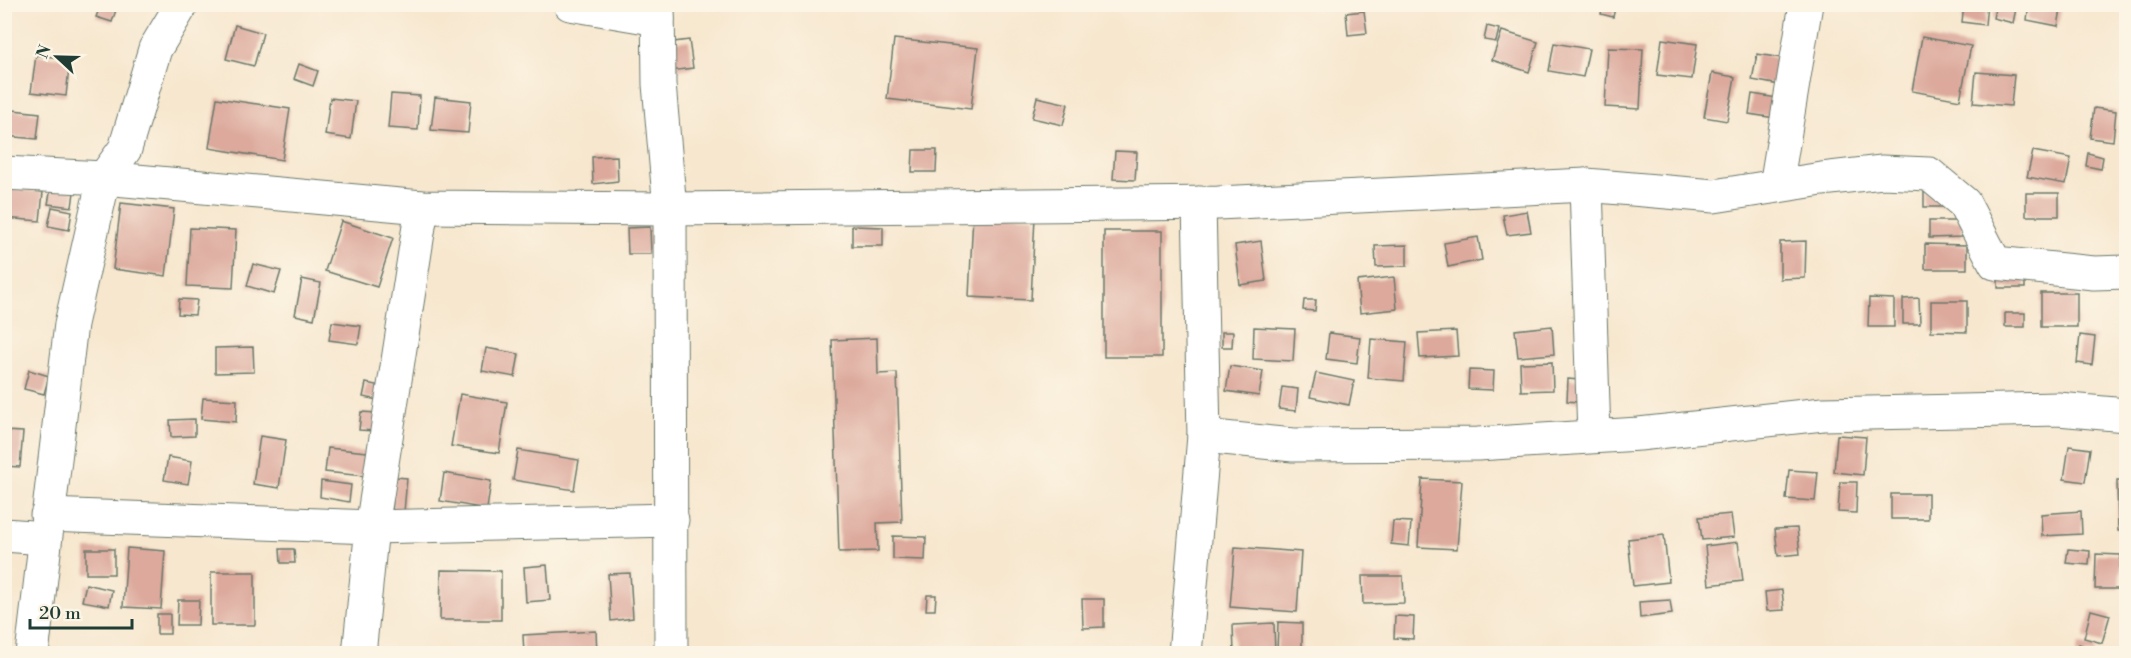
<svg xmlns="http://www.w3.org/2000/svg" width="2131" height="658" font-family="'Libre Bodoni',serif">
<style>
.building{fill:#dca99c}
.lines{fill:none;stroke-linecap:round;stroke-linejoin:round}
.street-casing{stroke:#6b786a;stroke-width:35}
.street{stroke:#fff;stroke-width:33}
</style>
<rect width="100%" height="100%" fill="#fcf5e5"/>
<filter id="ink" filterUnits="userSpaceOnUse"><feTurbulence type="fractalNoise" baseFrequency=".0167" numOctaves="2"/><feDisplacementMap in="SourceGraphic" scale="12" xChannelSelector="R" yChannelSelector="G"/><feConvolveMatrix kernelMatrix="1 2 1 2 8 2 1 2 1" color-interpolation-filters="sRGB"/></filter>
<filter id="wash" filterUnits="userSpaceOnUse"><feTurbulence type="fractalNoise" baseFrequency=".008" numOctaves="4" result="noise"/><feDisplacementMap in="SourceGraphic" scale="24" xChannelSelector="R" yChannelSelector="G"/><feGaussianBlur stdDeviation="1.35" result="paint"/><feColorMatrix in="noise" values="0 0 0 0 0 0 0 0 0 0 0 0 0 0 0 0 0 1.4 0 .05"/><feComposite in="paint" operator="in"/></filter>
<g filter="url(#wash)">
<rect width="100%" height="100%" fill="#f7e7cf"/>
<g id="blocks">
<g class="building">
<path d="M101,4H118L112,22L96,17Z"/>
<path d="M1603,4H1616L1613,17L1601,14Z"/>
<path d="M1964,4H1987L1985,25L1962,22Z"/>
<path d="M1996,4H2017L2013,23L1993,18Z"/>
<path d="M2029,4H2062L2058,26L2027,20Z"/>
<path d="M1364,11L1367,33L1348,35L1346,13Z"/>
<path d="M235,25L263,33L254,66L226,59Z"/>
<path d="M1487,26L1499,29L1496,42L1484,40Z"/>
<path d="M1502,31L1538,42L1529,72L1492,60Z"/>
<path d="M1922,37L1971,46L1960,100L1912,91Z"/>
<path d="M894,39L978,48L971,109L887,99Z"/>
<path d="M1662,39L1697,44L1692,79L1657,75Z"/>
<path d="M689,40L693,68L670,71L666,43Z"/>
<path d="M1554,43L1589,49L1583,77L1549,71Z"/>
<path d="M1608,48L1643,49L1640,109L1605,107Z"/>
<path d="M1757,54L1800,61L1796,88L1752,80Z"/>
<path d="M36,55L70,59L66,96L31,92Z"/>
<path d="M299,64L318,71L313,86L294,79Z"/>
<path d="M1976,72L2014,75L2011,106L1973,103Z"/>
<path d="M1712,73L1735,77L1727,121L1704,117Z"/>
<path d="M391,94L420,96L418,130L388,128Z"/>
<path d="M1752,94L1791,100L1788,120L1749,114Z"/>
<path d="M435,97L471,101L468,133L431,130Z"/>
<path d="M1037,97L1068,104L1063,125L1032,118Z"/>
<path d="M217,98L290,109L282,160L209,148Z"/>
<path d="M330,98L356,101L351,139L325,135Z"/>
<path d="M2094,108L2116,111L2113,141L2090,138Z"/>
<path d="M4,109L40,113L37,139L4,136Z"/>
<path d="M913,150H937L936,172H912Z"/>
<path d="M1115,151L1137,152L1135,180L1113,179Z"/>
<path d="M2033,151L2071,158L2066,184L2027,177Z"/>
<path d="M2088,153L2103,157L2101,169L2086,166Z"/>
<path d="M617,156L618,181L593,184L592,157Z"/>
<path d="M52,182L75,185L72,207L48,204Z"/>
<path d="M4,188L43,192L40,221L4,218Z"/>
<path d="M1924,191L1945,207H1924Z"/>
<rect x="2026" y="193" width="33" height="23"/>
<path d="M121,203L174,209L166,276L113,269Z"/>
<path d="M52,207L72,211L69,230L48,226Z"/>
<path d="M1527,211L1531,232L1507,235L1503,215Z"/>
<path d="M973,214L1035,217L1031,300L969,297Z"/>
<path d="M341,221L393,238L377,287L325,271Z"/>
<path d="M1929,221H1962V237L1929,238Z"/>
<path d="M852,226L883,227V246H852Z"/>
<path d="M650,227L651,254H628L627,228Z"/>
<path d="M190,228L236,230L233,288L187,286Z"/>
<rect x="1104" y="231" width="58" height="126"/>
<path d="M1478,237L1482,260L1448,267L1444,243Z"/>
<path d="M1261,241L1266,281L1240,285L1235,245Z"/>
<path d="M1806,241L1805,278L1780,279V242Z"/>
<path d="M1925,244L1967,245V269H1925Z"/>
<path d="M1407,245V266L1376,267L1375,246Z"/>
<path d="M253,264L281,271L274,294L247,286Z"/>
<path d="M1998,271L2025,272V288H1998Z"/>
<path d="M1394,277L1397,309L1360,313L1357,281Z"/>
<path d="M302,279L321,283L314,319L295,315Z"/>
<rect x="2041" y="293" width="36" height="34"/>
<path d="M1869,298L1894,299V327H1868Z"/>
<path d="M1919,298L1920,324H1903V299Z"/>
<path d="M179,299L197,300L195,315L178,314Z"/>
<path d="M1304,300H1316L1315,311L1303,310Z"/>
<path d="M1931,301H1967V332L1931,331Z"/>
<rect x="2005" y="313" width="20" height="14"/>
<path d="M332,322L361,326L358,344L329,340Z"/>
<path d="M1552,326L1554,354L1518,357L1515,330Z"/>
<path d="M1254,327L1295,329L1293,361L1253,359Z"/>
<path d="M1456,331L1458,356L1420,358L1418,333Z"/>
<path d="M1222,332H1233L1232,347H1222Z"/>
<path d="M1329,333L1360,337L1357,363L1326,359Z"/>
<path d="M2080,335L2095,337L2092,365L2077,363Z"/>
<path d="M877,338L878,374L897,373L902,522L877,523L878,551L839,552L832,340Z"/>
<path d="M1371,339L1407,342L1404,381L1368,378Z"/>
<path d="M253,347L254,372L215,373V348Z"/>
<path d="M486,348L519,354L515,377L482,371Z"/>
<path d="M1552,362L1553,390L1521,391L1520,363Z"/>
<path d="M1230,366L1263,371L1259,396L1226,391Z"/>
<path d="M29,370L49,376L44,394L24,389Z"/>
<path d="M1469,370L1494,371L1493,390L1468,389Z"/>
<path d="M1316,373L1354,381L1349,405L1310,397Z"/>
<path d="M1568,379L1589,381L1587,403L1567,401Z"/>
<path d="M366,383L381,386L378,400L363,397Z"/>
<path d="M1282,387L1298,389L1296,411L1279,409Z"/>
<path d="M460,394L507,402L499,453L451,446Z"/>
<path d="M203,398L237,400L236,422L201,419Z"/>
<path d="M361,412L377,413L375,431L359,430Z"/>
<path d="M195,419V436L171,437L170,420Z"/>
<path d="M4,431L23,432L20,467L4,466Z"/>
<path d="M1837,435L1866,437L1863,475L1834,472Z"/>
<path d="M260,436L286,440L279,488L253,484Z"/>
<path d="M2069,446L2090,449L2085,482L2064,479Z"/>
<path d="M328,448L367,452L364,476L325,472Z"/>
<path d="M518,450L579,460L574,490L513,480Z"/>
<path d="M168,457L192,461L188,484L164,480Z"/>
<path d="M1789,470L1818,472L1815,501L1786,499Z"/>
<path d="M444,473L491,481L487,509L440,501Z"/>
<path d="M395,477L407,478L404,512H392Z"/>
<path d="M1422,479L1462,481L1457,549L1418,547Z"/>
<path d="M2117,480H2126V531H2118Z"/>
<path d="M321,481L351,485L349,502L320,497Z"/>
<path d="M1840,482H1857L1856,513L1838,512Z"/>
<rect x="1891" y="494" width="37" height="25"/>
<path d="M2081,511L2082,534L2042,536L2041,514Z"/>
<path d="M1731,514L1734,537L1702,540L1699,517Z"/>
<path d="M1393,521L1411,522L1409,546L1391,544Z"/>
<path d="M1797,528L1800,554L1778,556L1775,529Z"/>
<path d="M1664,535L1669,582L1633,586L1628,539Z"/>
<path d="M893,536L926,537L925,560L893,559Z"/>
<path d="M1738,542L1743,581L1709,585L1705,546Z"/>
<path d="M1235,547L1301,552L1297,612L1230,607Z"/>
<path d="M127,548L165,551L161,609L123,607Z"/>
<rect x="86" y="549" width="28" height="25"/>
<path d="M280,549H294L295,563H281Z"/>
<path d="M2068,549L2090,551L2089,565L2066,563Z"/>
<path d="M2096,554L2121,555L2119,589H2095Z"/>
<path d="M547,565L550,600L526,602L524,567Z"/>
<path d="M441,570L501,571V620H440Z"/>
<rect x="211" y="572" width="44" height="53"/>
<path d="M630,573L633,618L611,621L608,574Z"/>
<path d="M1362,576H1403L1404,603L1363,604Z"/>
<path d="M86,584L112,590L109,606L82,601Z"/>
<path d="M1782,590L1784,610L1767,611L1765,592Z"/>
<path d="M927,595H936L935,610H926Z"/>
<path d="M1082,599H1104V627L1083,628Z"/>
<path d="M178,600H199L198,625H177Z"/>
<path d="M1670,600L1672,614L1640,618L1639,602Z"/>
<path d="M2091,610L2110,615L2102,643L2084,638Z"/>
<rect x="157" y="614" width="13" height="20"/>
<path d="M1395,616L1414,617L1413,639L1394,638Z"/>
<path d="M1278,622L1302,623V654H1277Z"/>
<path d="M1274,623L1275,654H1234L1233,625Z"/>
<path d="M596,631L597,654H524L523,635Z"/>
<path d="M2079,644L2095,649L2094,654H2076Z"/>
</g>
</g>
</g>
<g filter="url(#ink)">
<use href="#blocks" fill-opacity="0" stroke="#6b786a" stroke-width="1.5"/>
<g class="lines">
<g class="street-casing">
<g id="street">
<path d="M570,4L658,19"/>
<path d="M658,4L659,84L670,209L671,654"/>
<path d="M4,173L104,178L422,207L670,209L1218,203L1586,185L1714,196L1822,179L1882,172L1929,174L1964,203L1995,263L2094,273L2126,272"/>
<path d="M1586,185L1594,436"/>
<path d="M1776,186L1806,4"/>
<path d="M1204,436L1293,445L1478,444L1639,434L1823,414L2058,409L2126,415"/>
<path d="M47,515L372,527L672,520"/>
<path d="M4,535L45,538"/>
<path d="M32,654L71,324L104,178L125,149L155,49L182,4"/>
<path d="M359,654L372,527L422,207"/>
<path d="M1185,654L1204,436L1199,203"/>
</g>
</g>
<use href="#street" class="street"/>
</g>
</g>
<rect width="2131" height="658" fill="none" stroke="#fcf5e5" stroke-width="24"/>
<g transform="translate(57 57) rotate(292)" stroke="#fcf5e5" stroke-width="4.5" paint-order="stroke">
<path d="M0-4.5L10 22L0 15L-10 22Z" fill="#1f3d34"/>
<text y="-9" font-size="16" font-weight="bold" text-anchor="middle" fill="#1f3d34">N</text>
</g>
<path d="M30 619v9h102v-9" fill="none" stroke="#1f3d34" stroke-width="3"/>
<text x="39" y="619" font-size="18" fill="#1f3d34" stroke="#fcf5e5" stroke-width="4.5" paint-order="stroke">20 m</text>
</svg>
